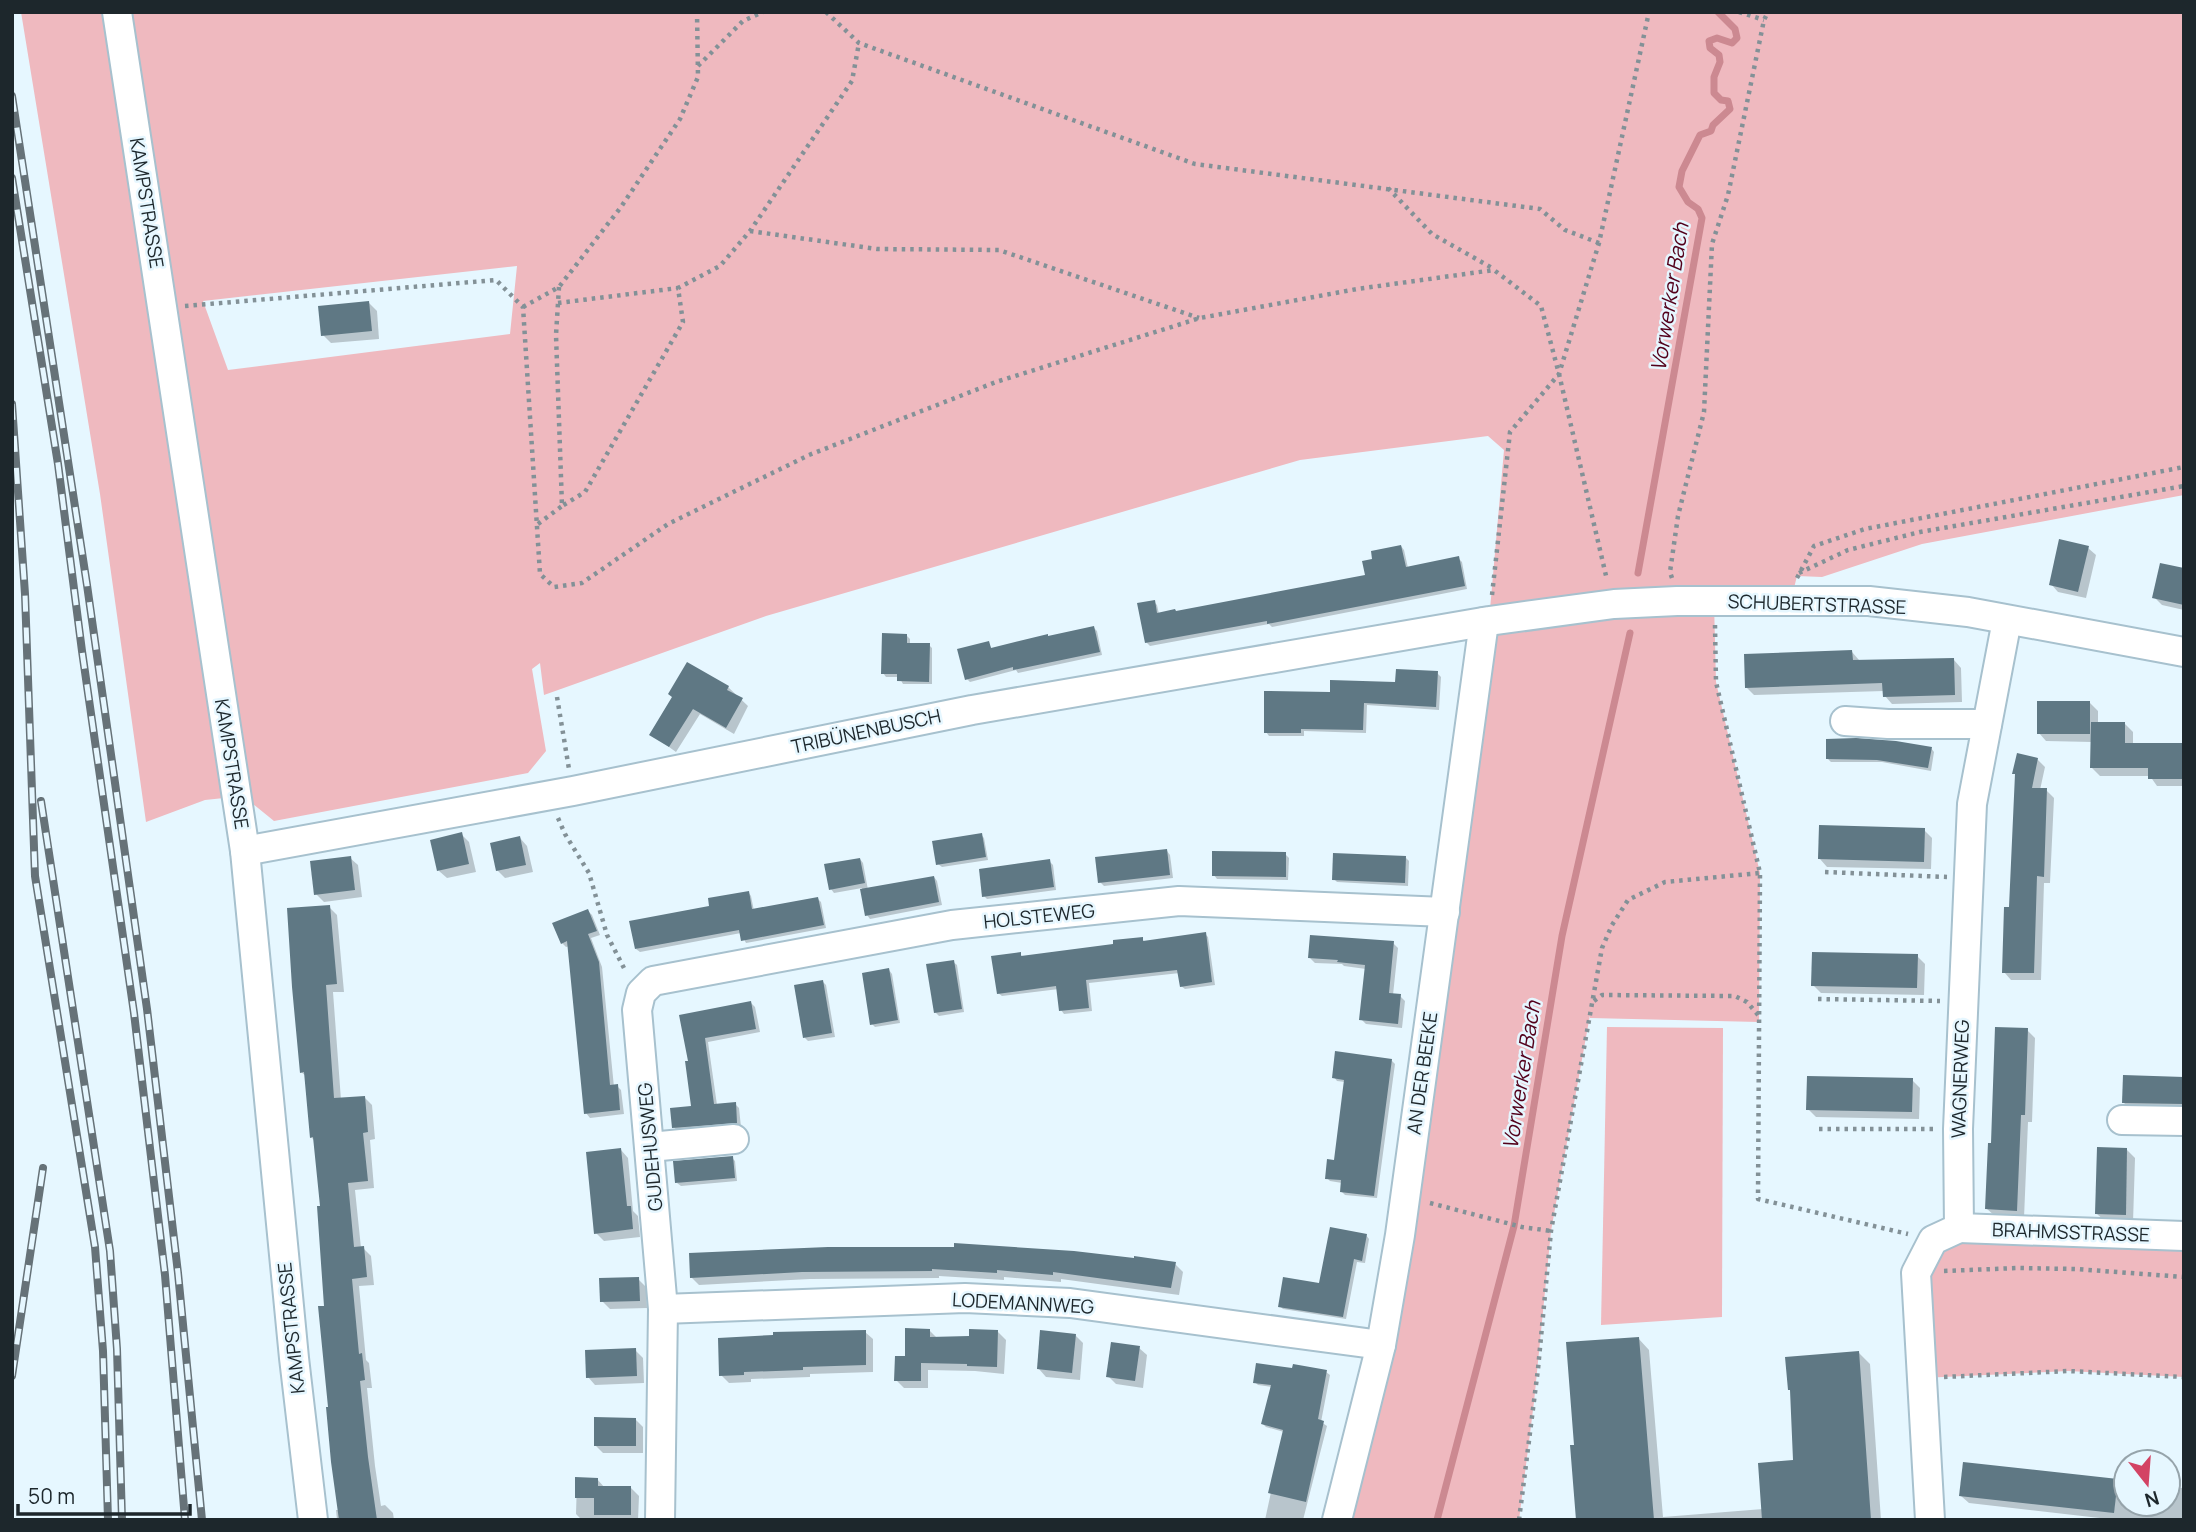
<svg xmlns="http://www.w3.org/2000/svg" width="2196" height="1532" font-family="Manrope,sans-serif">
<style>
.green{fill:#efb9bf;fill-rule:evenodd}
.shadow{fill:#0003}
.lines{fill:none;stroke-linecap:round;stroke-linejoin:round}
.stream{stroke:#cc8991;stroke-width:7}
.building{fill:#5f7884}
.minor-casing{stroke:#a7c1ce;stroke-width:32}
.path{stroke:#839197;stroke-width:4.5;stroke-dasharray:3.5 5;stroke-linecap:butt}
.minor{stroke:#fff;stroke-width:28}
.rail-casing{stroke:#667278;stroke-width:8}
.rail{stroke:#e6f7ff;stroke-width:5;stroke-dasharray:16;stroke-linecap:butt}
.labels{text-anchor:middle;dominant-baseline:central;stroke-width:5;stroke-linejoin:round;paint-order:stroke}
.street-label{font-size:19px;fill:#1d272c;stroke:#e6f7ff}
.water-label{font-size:21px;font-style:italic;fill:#53001b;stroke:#e6f7ff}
</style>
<rect width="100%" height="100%" fill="#e6f7ff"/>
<g class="green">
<path d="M21,12H2184V495L1922,544L1822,577L1797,576L1791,600L1714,602L1716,682L1760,873L1759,1022L1590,1018V1015L1551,1231L1534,1402L1519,1520H1337L1404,1196L1462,885L1489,621L1504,450L1488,436L1300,460L766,616L544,695L540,663L532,669L546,751L528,773L274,821L243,796L205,800L146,822L100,494ZM517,266L510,334L228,370L203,301Z"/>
<path d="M1607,1027L1723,1028L1722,1317L1601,1325Z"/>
<path d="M2184,1236V1377L2068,1371L1922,1378L1933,1240Z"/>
</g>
<g class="shadow">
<path d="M369,303L377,311L379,339L331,343L323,335Z"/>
<path d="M1401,546L1404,550L1408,568L1458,558L1462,562L1467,589L1272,627L1269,624L1150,646L1146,642L1154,602L1157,605L1159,614L1176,613L1367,576L1374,560Z"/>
<path d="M2088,548L2096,555L2086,598L2058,592L2051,584Z"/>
<path d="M2184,570V610L2162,605L2154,597Z"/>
<path d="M1094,628L1097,631L1102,655L1018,673L1016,670L970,682L967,679L988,643L992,649Z"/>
<path d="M906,635L910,639V644L929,645L932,648V684H903L899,677H886L883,673Z"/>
<path d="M1852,652L1859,660H1954L1961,668L1962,702L1892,704L1885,696L1884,691L1754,695L1746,687Z"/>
<path d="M687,665L728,687L748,706L734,734L700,714L676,752L651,734L674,698Z"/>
<path d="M1437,673L1441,677L1439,710L1367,705L1366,733L1304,731V736H1269L1266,732L1332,694L1397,684Z"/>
<path d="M2090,703L2098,711V724H2125L2133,732V745H2184V786H2157L2150,776H2100L2092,768V742L2046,741L2039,733Z"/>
<path d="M1931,748L1934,752L1931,771L1882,762H1831L1828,759Z"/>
<path d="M2037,759L2045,767L2040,790H2046L2054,798L2050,883H2044L2041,980H2011L2004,972L2011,909L2017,776Z"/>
<path d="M1924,830L1932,838L1931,869L1827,867L1820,859Z"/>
<path d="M461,834L469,842L476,872L447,878L439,871Z"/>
<path d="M981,835L984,838L988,860L942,867L938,864Z"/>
<path d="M520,838L527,846L533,872L505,878L497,870Z"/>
<path d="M1167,851L1170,855L1173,878L1104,886L1100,882Z"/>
<path d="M1285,854L1289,858L1288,880L1217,879L1214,875Z"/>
<path d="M350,858L358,865L362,897L324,902L316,894Z"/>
<path d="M1406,858L1409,861L1408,886L1337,882L1334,879Z"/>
<path d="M860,859L863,863L868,890L934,877L937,881L942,905L870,919L867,915L862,888L834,893L831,889Z"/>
<path d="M1049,861L1053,865L1056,890L987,899L984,896Z"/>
<path d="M748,892L751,896L754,911L818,899L821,902L826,928L746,943L741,933L640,952L636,949L711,907Z"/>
<path d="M329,907L337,915L344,992H333L341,1100L364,1097L372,1105L375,1139L370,1140L374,1188L355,1190L361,1248H363L371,1256L374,1285L359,1286L366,1360L369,1363L372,1388H367L375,1466L381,1506L385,1505L393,1513L394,1520H337L336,1510H339L325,1307L322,1208L315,1141L311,1137L306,1076L301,1072Z"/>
<path d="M588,911L592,915L600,935L591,938L602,967L614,1087L617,1086L621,1090L624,1114L590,1118L586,1113L570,946L566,947L562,943Z"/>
<path d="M1205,934L1208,937L1215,985L1185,989L1181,986L1180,973L1089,983L1092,1011L1064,1014L1061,1010L1059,989L1002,996L998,993L1020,954L1023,957L1115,946L1142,939L1145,942Z"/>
<path d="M1393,943L1398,948L1393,995L1400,996L1405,1001L1402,1028L1366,1024L1361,1019L1366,969L1344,966L1342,964L1315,963L1310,958Z"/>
<path d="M1917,956L1925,964L1924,995L1821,993L1813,985Z"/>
<path d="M953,962L957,965L964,1012L939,1016L935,1012Z"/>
<path d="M889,970L892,974L900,1023L875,1027L872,1024Z"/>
<path d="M823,982L826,985L835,1037L808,1041L805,1038Z"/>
<path d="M751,1003L755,1007L760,1032L708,1042L717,1105L735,1104L739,1108L741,1127L678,1132L674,1127L693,1107L690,1062L681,1016Z"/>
<path d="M2027,1030L2035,1038L2032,1122H2028L2024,1218L1995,1216L1987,1209L1993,1145Z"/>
<path d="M1391,1060L1395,1064L1377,1198L1345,1195L1341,1191L1342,1183L1330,1181L1327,1178L1336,1162L1345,1082L1337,1081L1334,1077Z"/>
<path d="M2184,1078V1107L2127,1106L2124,1103Z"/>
<path d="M1912,1080L1920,1088L1919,1119L1816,1117L1808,1109Z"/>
<path d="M621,1150L628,1158L633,1211L638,1216L640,1237L604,1241L596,1233Z"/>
<path d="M2127,1150L2135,1158L2133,1222L2105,1221L2097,1214Z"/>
<path d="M732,1158L735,1161L737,1181L681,1186L677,1183Z"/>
<path d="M1366,1235L1369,1239L1365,1263L1357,1262L1346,1319L1283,1309L1280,1306L1320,1285Z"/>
<path d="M691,1254L1175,1264L1183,1272L1179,1295L1061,1279V1282L1004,1277V1280L939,1276V1278L810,1279L699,1285L691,1277Z"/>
<path d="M638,1279L646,1287L647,1308L610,1309L602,1301Z"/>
<path d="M929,1330L937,1338H970L998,1332L1006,1340L1004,1374L975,1371L928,1370V1388H904L896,1380Z"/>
<path d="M865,1332L873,1339V1372L810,1374V1377L751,1379V1382L729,1383L721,1375Z"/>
<path d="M1075,1335L1083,1343L1080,1380L1046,1377L1039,1369Z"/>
<path d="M1638,1338L1649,1350L1663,1517L1763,1509L1795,1462L1792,1392L1789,1389L1859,1353L1870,1364L1881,1520H1577L1576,1447Z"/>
<path d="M1139,1348L1147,1355L1143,1388L1116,1384L1108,1376Z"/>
<path d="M635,1350L643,1358L644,1383L595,1385L588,1377Z"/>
<path d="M1326,1372L1330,1375L1321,1422L1327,1426L1303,1520H1265L1284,1432L1266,1427L1263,1424L1272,1387L1258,1385L1255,1382Z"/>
<path d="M635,1419L643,1427V1453H603L595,1445Z"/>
<path d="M1965,1464L2126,1482V1504H2168V1487L2184,1488V1520H2117L1969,1503L1961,1496Z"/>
<path d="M577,1479H597L605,1488H631L639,1496L638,1520H582L576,1514Z"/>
</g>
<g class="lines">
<g class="stream">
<path d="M1638,573L1702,218L1698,209L1688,202L1679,187L1682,171L1700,135L1711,131L1713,125L1730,109L1728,101L1721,100L1714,93V77L1720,62L1719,55L1710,48L1709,41L1717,38L1732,43L1737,38L1735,29L1718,12"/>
<path d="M1437,1520L1514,1226L1562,936L1630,633"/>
</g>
</g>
<g class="building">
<path d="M369,301L372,331L321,336L318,306Z"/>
<path d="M2059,539L2089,546L2078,592L2049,585Z"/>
<path d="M1401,545L1406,567L1459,556L1465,586L1267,624V621L1145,643L1137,603L1155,600L1157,613L1175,609L1176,611L1365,575L1362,561L1372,559L1371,551Z"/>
<path d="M2160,563L2184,568V605L2152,598Z"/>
<path d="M1094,626L1100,652L1013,670V667L965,680L957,649L989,641L991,648L1048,634V636Z"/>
<path d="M882,633L907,634V643H930L929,682L897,681V674H881Z"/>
<path d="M1852,650L1853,660L1954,658L1955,695L1883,697L1882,683L1745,688L1744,654Z"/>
<path d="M687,662L729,686L727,690L743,698L726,728L693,709L669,747L649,735L672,697L668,694Z"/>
<path d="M1396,669L1438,671L1436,707L1364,703L1363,730L1301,729V733H1264V691L1330,692V680L1395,682Z"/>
<rect x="2037" y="701" width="53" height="33"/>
<path d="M2091,722H2125V743H2184V779H2148V768H2090Z"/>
<path d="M1856,738L1896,741L1932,747L1928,768L1877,760L1826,759V739Z"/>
<path d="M2017,753L2038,758L2032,788H2047L2044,877L2037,876L2034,973H2002L2004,907H2009L2015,774H2012Z"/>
<path d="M1819,825L1925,828L1924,862L1818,859Z"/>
<path d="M462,832L469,864L437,871L430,840Z"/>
<path d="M982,833L986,857L936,865L932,841Z"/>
<path d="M520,836L526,865L496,871L490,843Z"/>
<path d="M1167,849L1170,875L1098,883L1095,857Z"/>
<path d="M1212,851L1286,852V877L1212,876Z"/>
<path d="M1333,853L1406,856L1405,883L1332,880Z"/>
<path d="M351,856L355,890L314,895L310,861Z"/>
<path d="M860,858L865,883L829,890L824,864Z"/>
<path d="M1050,859L1054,887L982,897L979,869Z"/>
<path d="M934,876L939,902L865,916L860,889Z"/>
<path d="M749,891L752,909L818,897L824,925L741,941L739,930L635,949L629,921L709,906L708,898Z"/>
<path d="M330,905L337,984L326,985L334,1098L365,1096L368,1132L363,1133L368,1181L348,1183L354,1247L364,1246L367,1277L352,1279L359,1354L362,1353L365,1380L360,1381L368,1457L377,1520H339L331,1462L326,1407H328L318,1306H324L317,1206H320L313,1137L310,1138L304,1072L300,1073L292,987L287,908Z"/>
<path d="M588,909L597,931L588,934L599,962L610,1085L618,1084L620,1110L584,1114L567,941L561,944L552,923Z"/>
<path d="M1206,932L1212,982L1180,987L1177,970L1086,980L1089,1008L1059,1011L1056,986L997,994L991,956L1021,952V956L1113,944V940L1143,937V941Z"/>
<path d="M1310,935L1394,941L1389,993L1401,994L1398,1024L1359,1020L1365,965L1337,962L1338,960L1308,958Z"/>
<path d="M1812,952L1918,954L1917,988L1811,986Z"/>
<path d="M954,960L962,1009L934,1013L926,964Z"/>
<path d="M889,968L898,1020L870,1025L862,973Z"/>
<path d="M823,980L832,1033L803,1038L794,985Z"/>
<path d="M751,1001L756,1029L705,1038L714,1104L736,1102L737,1123L672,1128L670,1108L691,1106L685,1061H688L679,1015Z"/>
<path d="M1995,1027L2028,1028L2025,1115H2021L2017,1211L1985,1209L1988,1143H1991Z"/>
<path d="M1335,1051L1392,1059L1374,1196L1340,1192L1341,1180L1325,1179L1327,1159L1334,1160L1344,1080L1332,1078Z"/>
<path d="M2123,1075L2184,1077V1104L2122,1103Z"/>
<path d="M1807,1076L1913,1078L1912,1112L1806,1110Z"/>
<path d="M2097,1147L2127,1148L2126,1215L2095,1214Z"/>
<path d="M621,1148L627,1206H631L633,1229L594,1234L586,1152Z"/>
<path d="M733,1156L735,1178L675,1183L673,1161Z"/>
<path d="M1330,1227L1367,1234L1362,1261L1354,1259L1343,1317L1278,1307L1283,1277L1319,1283Z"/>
<path d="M954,1243L1074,1251L1134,1258V1256L1176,1262L1171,1288L1053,1272V1275L997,1270V1273L932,1269V1271L802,1272L690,1278L689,1253L828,1247H954Z"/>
<path d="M639,1277L640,1301L600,1302L599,1278Z"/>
<path d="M905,1328L930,1329V1337L969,1336V1329L998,1330L997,1367L967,1366V1364L921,1363V1381H894L895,1356H905Z"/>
<path d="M866,1330V1365L803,1367V1370L744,1372V1375L719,1376L718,1338L773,1335V1332Z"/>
<path d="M1040,1330L1076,1334L1072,1373L1037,1369Z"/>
<path d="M1639,1337L1654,1520H1576L1570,1445H1574L1566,1342Z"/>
<path d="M1111,1342L1140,1346L1135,1381L1106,1377Z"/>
<path d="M636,1348L637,1376L586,1378L585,1350Z"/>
<path d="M1859,1351L1871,1520H1762L1758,1463L1793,1460L1790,1390H1788L1785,1357Z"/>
<path d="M1256,1363L1292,1368L1293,1364L1327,1370L1318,1419L1324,1421L1306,1502L1268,1493L1283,1430L1261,1424L1271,1385L1253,1383Z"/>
<path d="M594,1417L636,1418V1446H594Z"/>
<path d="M1963,1462L2118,1479L2114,1513L1959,1496Z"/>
<path d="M575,1477L598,1478V1486H631V1515H594V1498H575Z"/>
</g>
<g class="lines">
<g class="minor-casing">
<g id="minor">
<path d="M117,12L245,851L294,1358L313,1520"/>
<path d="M1845,721L1888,724H1987"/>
<path d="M245,851L573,791L972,710L1489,621L1614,604L1677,601H1869L1968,612L2184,652"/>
<path d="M2122,1120L2184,1121"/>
<path d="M650,1147L734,1139"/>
<path d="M1959,1228L2184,1236"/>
<path d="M663,1309L965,1298L1070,1303L1381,1345"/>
<path d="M660,1520L663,1309L637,1010L641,993L653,981L952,925L1179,901L1445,912"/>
<path d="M1337,1520L1381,1345L1400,1235L1484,622"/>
<path d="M1930,1520L1916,1273L1933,1240L1959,1228L1958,1129L1972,804L2007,620"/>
</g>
</g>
<g class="path">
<path d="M826,12L859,43L1195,164L1540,209L1565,230L1599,243"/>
<path d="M1739,12L1764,20"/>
<path d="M698,66L743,21L763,12"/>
<path d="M1388,188L1432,234L1494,269"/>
<path d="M750,231L877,249L999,250L1199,318"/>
<path d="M559,287L556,335L562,506L585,492L683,322L678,288L720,266L750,231L852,81L859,43"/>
<path d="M558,303L678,288"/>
<path d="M185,306L496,280L523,307L540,574L554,587L582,583L668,524L809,455L996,382L1200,318L1357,289L1494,270L1541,306L1559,374L1607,580"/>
<path d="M523,307L559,287L621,207L680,119L698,77L697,12"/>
<path d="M538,524L562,506"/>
<path d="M1799,573L1848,550L1920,532L2184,486"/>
<path d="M1672,578L1670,572L1678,516L1704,412L1712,244L1728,195L1764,20L1768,12"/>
<path d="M1797,578L1814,546L1865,529L2184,467"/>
<path d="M1492,595L1510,432L1559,374L1599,243L1649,12"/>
<path d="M1715,625L1716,682L1760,873L1758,1199L1908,1234"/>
<path d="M557,697L569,769"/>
<path d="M558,818L565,834L589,873L607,935L626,972"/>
<path d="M1825,872L1947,877"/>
<path d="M1818,999L1940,1001"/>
<path d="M1594,1001L1602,995L1735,996L1747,1002L1759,1016"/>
<path d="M1819,1129H1934"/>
<path d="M1430,1203L1522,1227L1551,1231"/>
<path d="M1944,1271L2018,1268L2076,1269L2184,1277"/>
<path d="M1944,1377L2068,1371L2184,1377"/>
<path d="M1519,1520L1538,1369L1551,1231L1602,948L1612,925L1628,900L1665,882L1760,873"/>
</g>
<use href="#minor" class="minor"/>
<g class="rail-casing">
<g id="rail">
<path d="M12,96L87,585L147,1009L178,1273L202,1520"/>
<path d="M12,178L58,464L82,651L134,1013L165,1275L185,1520"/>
<path d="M12,404L25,594L35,876L95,1247L103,1351L108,1520"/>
<path d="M41,801L110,1251L117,1349L122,1520"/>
<path d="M12,1376L43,1168"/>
</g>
</g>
<use href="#rail" class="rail"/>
</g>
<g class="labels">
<g class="street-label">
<text transform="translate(147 203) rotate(81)">KAMPSTRASSE</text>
<text transform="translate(1817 604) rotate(2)">SCHUBERTSTRASSE</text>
<text transform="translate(866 731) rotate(-12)">TRIBÜNENBUSCH</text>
<text transform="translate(232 764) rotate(81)">KAMPSTRASSE</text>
<text transform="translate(1039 916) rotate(-6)">HOLSTEWEG</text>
<text transform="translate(1422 1073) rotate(-82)">AN DER BEEKE</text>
<text transform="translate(1960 1079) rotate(-88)">WAGNERWEG</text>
<text transform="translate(650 1147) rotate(-95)">GUDEHUSWEG</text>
<text transform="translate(2071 1232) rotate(2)">BRAHMSSTRASSE</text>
<text transform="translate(1023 1303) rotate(3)">LODEMANNWEG</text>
<text transform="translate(291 1328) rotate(-96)">KAMPSTRASSE</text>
</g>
<g class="water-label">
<text transform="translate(1669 297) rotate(-81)">Vorwerker Bach</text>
<text transform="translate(1521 1075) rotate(-81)">Vorwerker Bach</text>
</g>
</g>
<rect width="2196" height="1532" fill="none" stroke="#1d272c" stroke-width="28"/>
<g transform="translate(2147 1483) rotate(163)"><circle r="33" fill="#e6f7ff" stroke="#96a4ab" stroke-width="2"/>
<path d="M0-5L12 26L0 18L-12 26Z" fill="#d34364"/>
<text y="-10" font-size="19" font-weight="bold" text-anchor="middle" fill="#1d272c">N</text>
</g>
<path d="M18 1504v10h172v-10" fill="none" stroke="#1d272c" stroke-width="3.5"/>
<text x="28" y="1504" font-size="21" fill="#1d272c" stroke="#e6f7ff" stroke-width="5" paint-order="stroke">50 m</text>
</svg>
